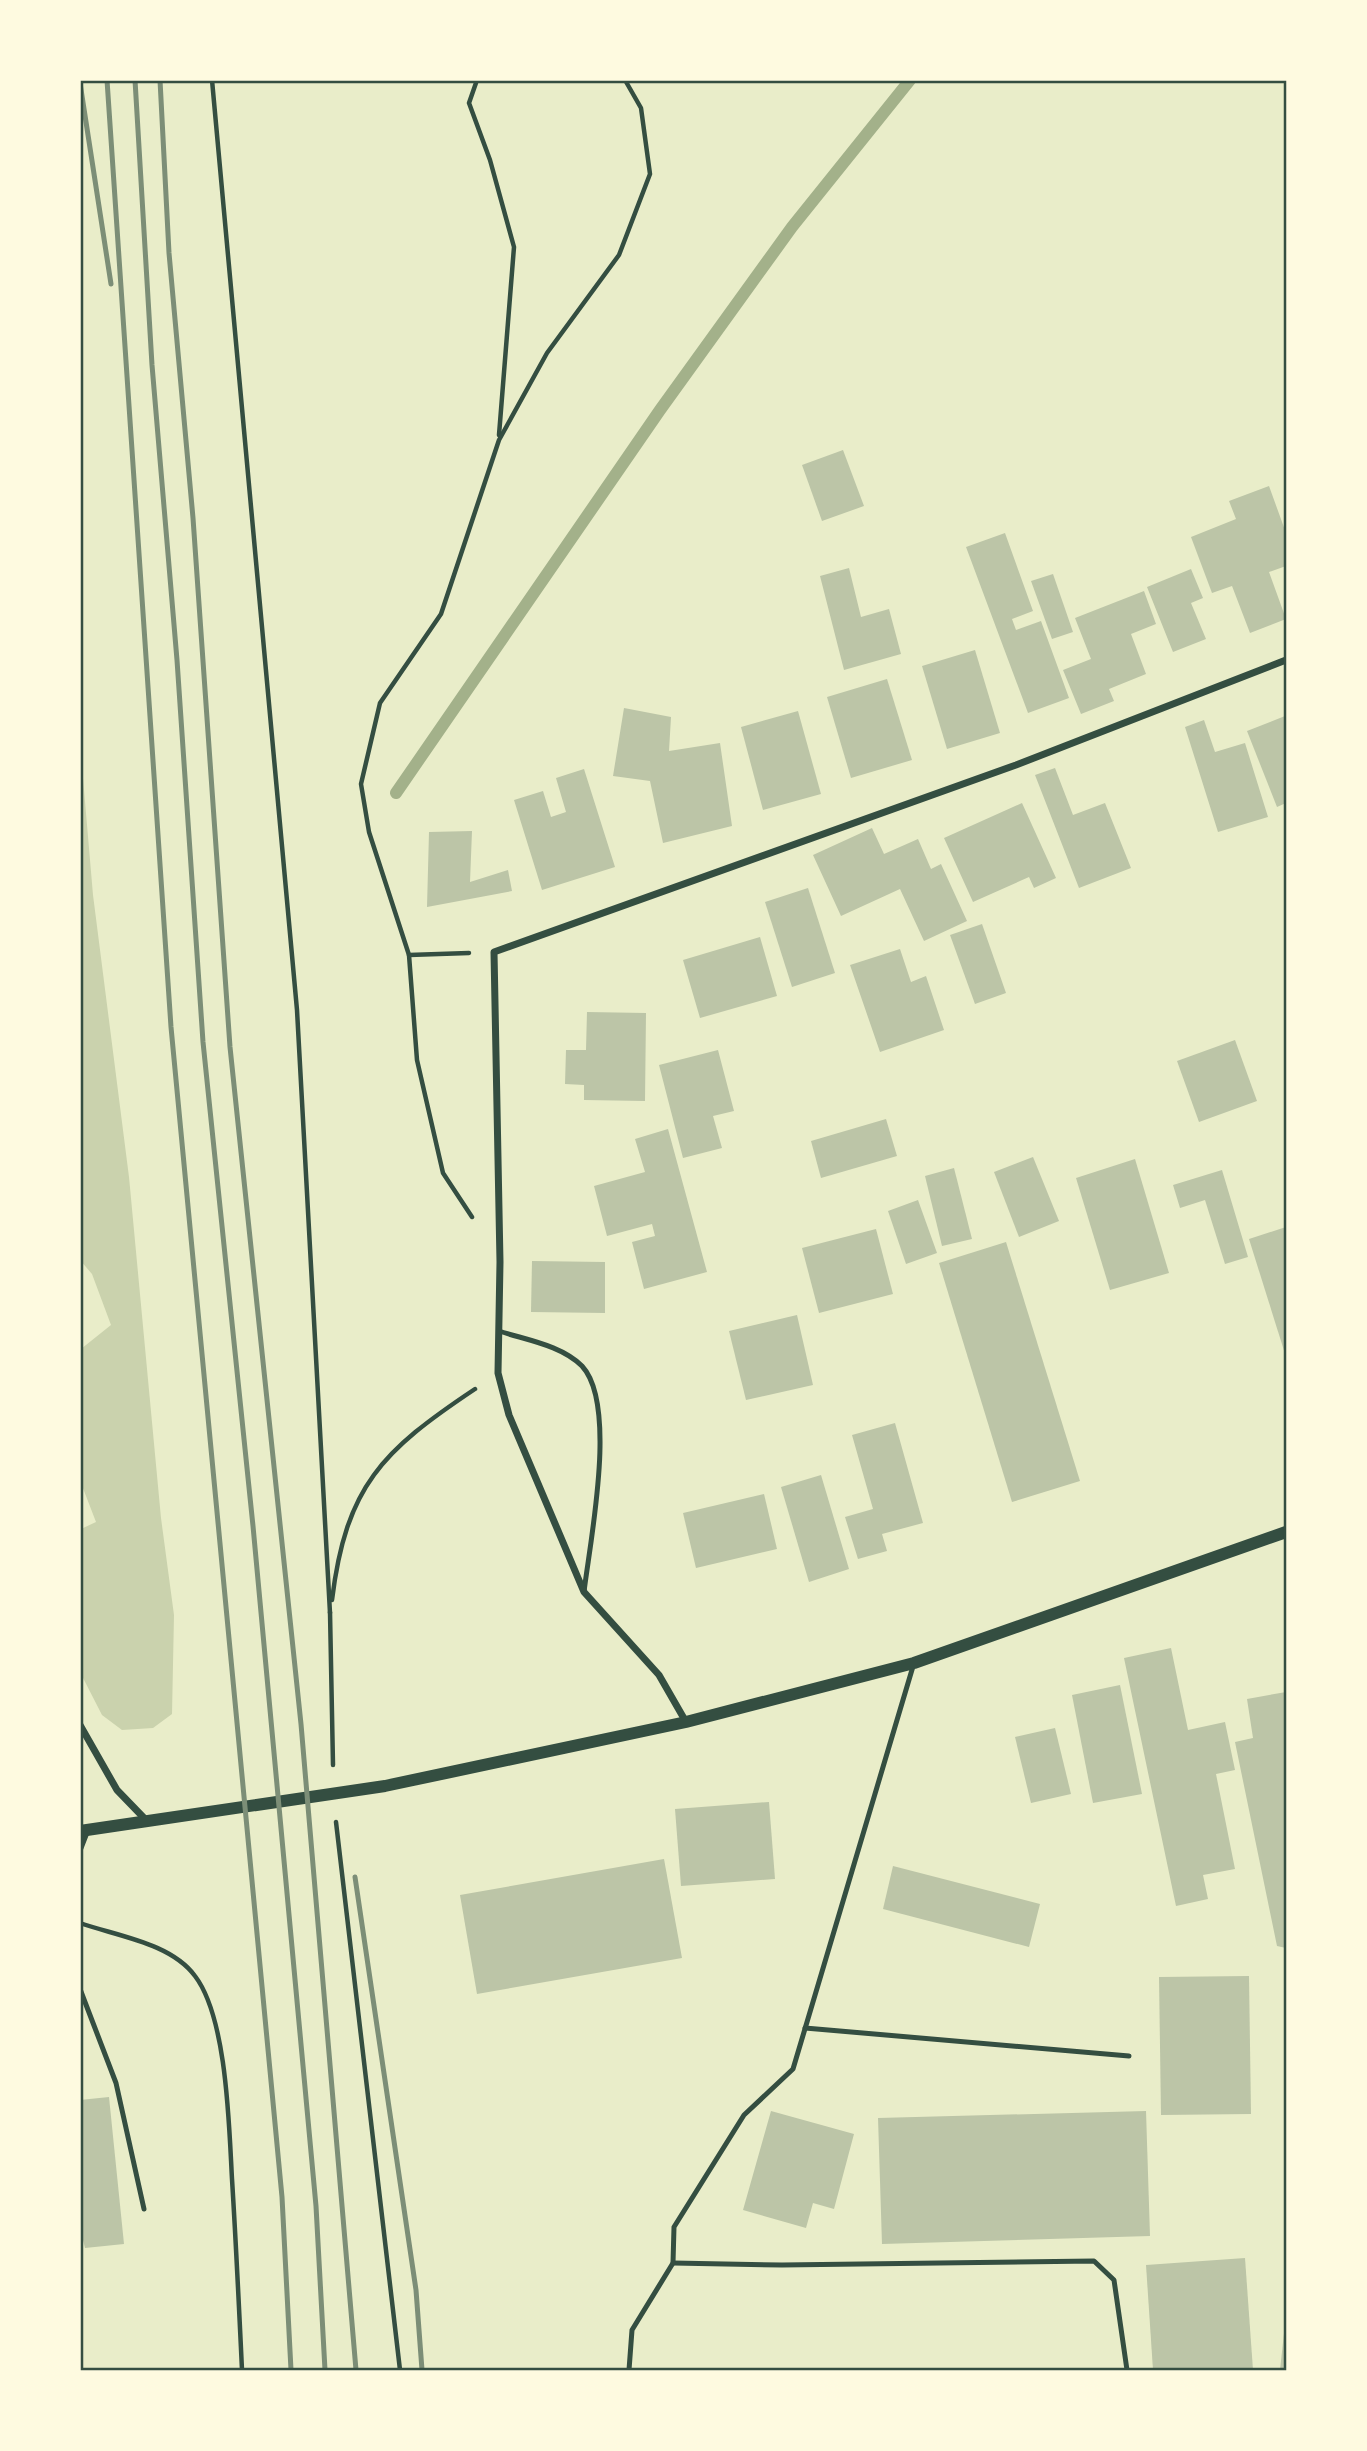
<svg xmlns="http://www.w3.org/2000/svg" width="1367" height="2451" font-family="'Nunito Sans',sans-serif">
<style>
.green{fill:#cad2ad}
.lines{fill:none;stroke-linecap:round;stroke-linejoin:round}
.stream{stroke:#a3b18a;stroke-width:12}
.building{fill:#bcc5a7}
.path{stroke:#344e41;stroke-width:4.5}
.service{stroke:#344e41;stroke-width:5}
.minor{stroke:#344e41;stroke-width:7}
.tertiary{stroke:#344e41;stroke-width:12}
.rail{stroke:#7c8e77;stroke-width:5}
.neatline{fill:none;stroke:#344e41;stroke-width:2.5}
</style>
<rect width="100%" height="100%" fill="#e9edc9"/>
<path class="green" d="M80,743L93,895L129,1177L161,1518L174,1615L172,1714L153,1728L122,1730L102,1715L81,1674V1529L96,1522L81,1483V1349L111,1325L92,1274L80,1260Z"/>
<g class="lines">
<path class="stream" d="M396,793L660,410L792,227L910,80"/>
</g>
<g class="building">
<path d="M843,450L864,506L822,521L802,465Z"/>
<path d="M1269,486L1286,533V566L1269,572L1286,619L1250,633L1232,586L1212,593L1191,537L1236,519L1229,501Z"/>
<path d="M1005,533L1033,611L1012,619L1016,630L1041,621L1069,698L1028,713L966,547Z"/>
<path d="M849,568L861,617L889,609L901,654L844,670L820,576Z"/>
<path d="M1191,569L1203,598L1191,603L1206,639L1173,652L1147,587Z"/>
<path d="M1053,574L1073,632L1052,639L1031,581Z"/>
<path d="M1144,591L1156,624L1131,634L1146,674L1109,689L1114,701L1081,714L1063,670L1091,659L1075,618Z"/>
<path d="M975,650L1000,733L947,749L922,666Z"/>
<path d="M887,679L912,760L851,778L827,697Z"/>
<path d="M624,708L671,717L669,751L720,743L732,826L663,843L650,781L613,776Z"/>
<path d="M798,711L821,794L763,810L741,727Z"/>
<path d="M1285,716L1286,803L1277,807L1247,731Z"/>
<path d="M1204,720L1215,752L1245,743L1268,817L1218,832L1185,727Z"/>
<path d="M1055,768L1073,815L1105,803L1131,868L1079,888L1035,775Z"/>
<path d="M584,769L615,867L542,890L514,800L543,791L551,817L566,812L556,778Z"/>
<path d="M1022,803L1056,878L1034,888L1029,877L973,902L944,838Z"/>
<path d="M872,828L884,854L918,839L931,869L941,864L967,921L924,941L900,889L841,916L813,855Z"/>
<path d="M472,831L470,882L508,870L512,891L427,907L429,832Z"/>
<path d="M808,888L835,973L792,987L765,902Z"/>
<path d="M982,924L1006,993L975,1004L950,935Z"/>
<path d="M760,937L777,996L700,1018L683,960Z"/>
<path d="M900,949L911,982L926,976L944,1030L880,1052L850,965Z"/>
<path d="M587,1012L646,1013L645,1101L584,1100V1085L565,1084L566,1050H586Z"/>
<path d="M1235,1040L1257,1101L1199,1122L1177,1061Z"/>
<path d="M718,1050L734,1111L713,1116L722,1148L683,1158L659,1065Z"/>
<path d="M886,1119L897,1156L821,1178L811,1141Z"/>
<path d="M668,1129L707,1272L644,1289L632,1242L655,1236L652,1224L607,1236L594,1186L645,1172L635,1139Z"/>
<path d="M1033,1157L1059,1221L1019,1237L994,1172Z"/>
<path d="M1135,1159L1169,1273L1110,1290L1076,1178Z"/>
<path d="M954,1168L972,1239L942,1246L925,1176Z"/>
<path d="M1222,1170L1248,1257L1225,1264L1205,1200L1180,1208L1173,1185Z"/>
<path d="M918,1200L937,1253L906,1264L888,1211Z"/>
<path d="M1286,1227V1357L1249,1239Z"/>
<path d="M876,1229L893,1294L819,1313L802,1248Z"/>
<path d="M1006,1242L1080,1481L1012,1502L939,1263Z"/>
<path d="M532,1261L605,1262V1313L531,1312Z"/>
<path d="M797,1315L813,1385L746,1400L729,1331Z"/>
<path d="M895,1423L923,1523L882,1534L887,1551L858,1559L845,1517L873,1509L852,1435Z"/>
<path d="M821,1475L849,1569L809,1582L781,1487Z"/>
<path d="M764,1494L777,1549L696,1568L683,1513Z"/>
<path d="M1171,1648L1188,1730L1225,1722L1235,1770L1216,1774L1235,1869L1203,1875L1208,1899L1176,1906L1124,1658Z"/>
<path d="M1120,1685L1142,1794L1093,1803L1072,1695Z"/>
<path d="M1286,1692V1948L1277,1946L1235,1742L1253,1738L1247,1699Z"/>
<path d="M1055,1728L1071,1794L1031,1803L1015,1737Z"/>
<path d="M769,1802L775,1879L681,1886L675,1809Z"/>
<path d="M664,1859L682,1958L477,1994L460,1895Z"/>
<path d="M893,1866L1040,1904L1029,1947L883,1909Z"/>
<path d="M1249,1976L1251,2114L1161,2115L1159,1977Z"/>
<path d="M109,2097L124,2244L85,2248L80,2228V2100Z"/>
<path d="M771,2111L854,2134L834,2209L813,2203L806,2228L743,2210Z"/>
<path d="M1146,2111L1150,2236L882,2244L878,2118Z"/>
<path d="M1245,2258L1253,2370H1153L1146,2265Z"/>
<path d="M1285,2324L1286,2370H1280Z"/>
</g>
<g class="lines">
<g class="path">
<path d="M212,80L297,1010L330,1613"/>
<path d="M477,80L469,103L490,160L514,247L499,435"/>
<path d="M469,953L409,955L369,832L361,784L380,703L441,614L499,440L547,353L619,255L650,174L641,108L625,80"/>
<path d="M409,955L417,1060L443,1173L472,1217"/>
<path d="M332,1600C346,1486 382,1451 475,1389"/>
<path d="M330,1612L333,1765"/>
<path d="M336,1822L400,2370"/>
<path d="M80,1923C117,1936 171,1943 195,1976C227,2018 229,2126 232,2179C236,2243 239,2306 242,2370"/>
</g>
<g class="service">
<path d="M499,1331C526,1340 561,1345 582,1366C618,1405 590,1541 584,1592"/>
<path d="M80,1989L116,2083L144,2209"/>
<path d="M805,2028L1129,2056"/>
<path d="M673,2263L782,2265L1094,2261L1114,2280L1127,2370"/>
<path d="M629,2370L632,2330L673,2263L674,2227L744,2115L793,2069L914,1663"/>
</g>
<g class="minor">
<path d="M686,1722L659,1675L584,1592L509,1415L498,1373L500,1262L494,952L1016,765L1286,660"/>
<path d="M80,1725L117,1790L145,1819"/>
<path d="M80,1848L87,1830"/>
</g>
<path class="tertiary" d="M80,1831L385,1786L686,1722L914,1663L1286,1532"/>
<g class="rail">
<path d="M107,80L171,1027L282,2197L291,2370"/>
<path d="M135,80L152,365L177,660L203,1042L253,1526L316,2206L325,2370"/>
<path d="M160,80L169,253L193,518L230,1047L301,1724L356,2370"/>
<path d="M80,83L111,284"/>
<path d="M355,1877L416,2290L422,2370"/>
</g>
</g>
<rect width="1367" height="2451" fill="none" stroke="#fefae0" stroke-width="164"/>
<rect x="82" y="82" width="1203" height="2287" class="neatline"/>
</svg>
